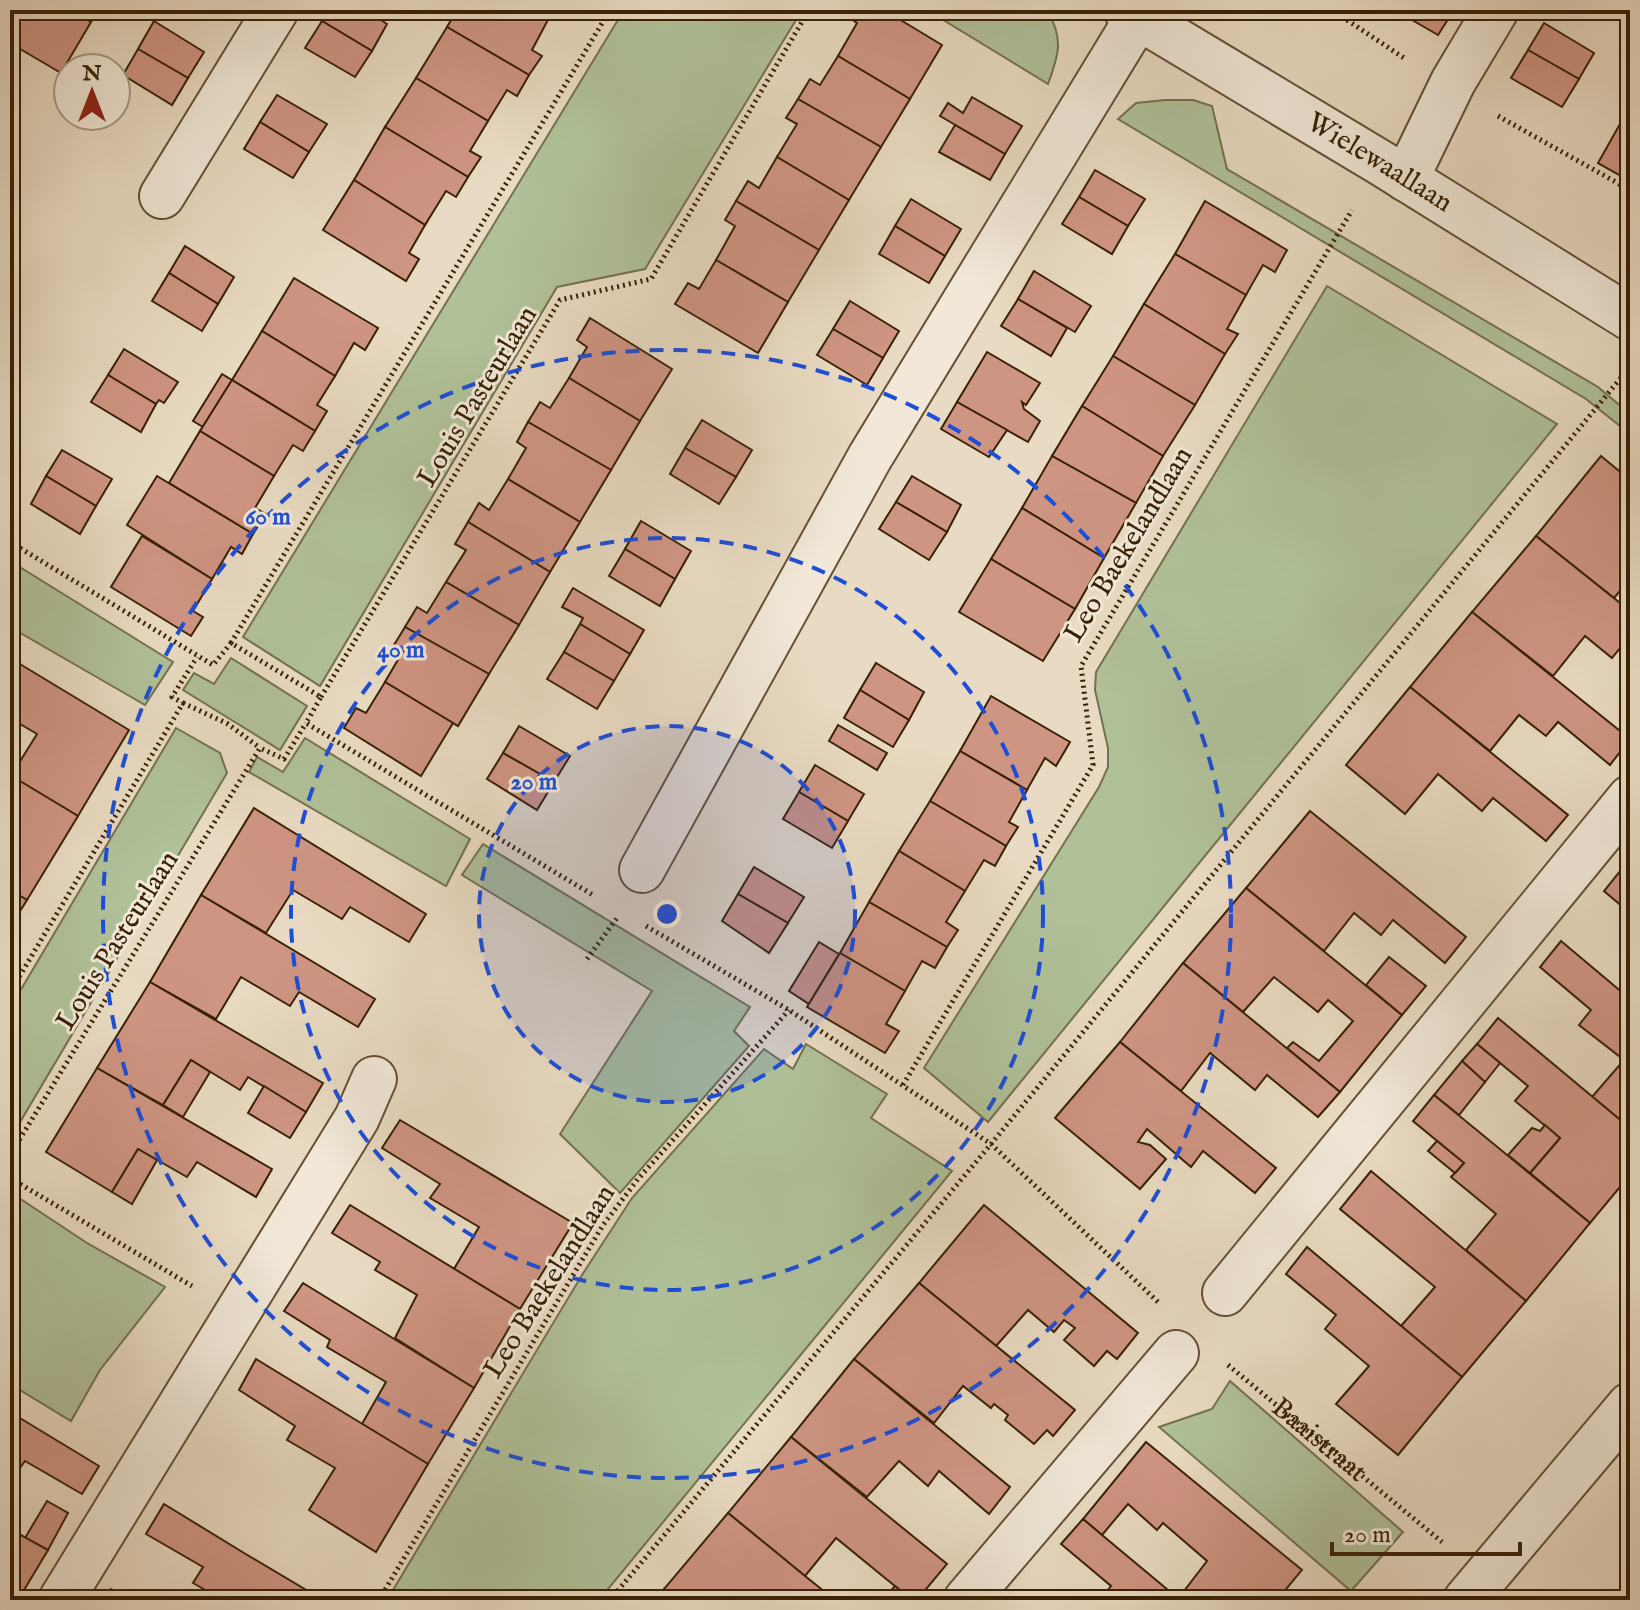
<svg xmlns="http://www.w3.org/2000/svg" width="1640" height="1610" font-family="'IM FELL English',serif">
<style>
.green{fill:#b0c199;stroke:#74714e;stroke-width:2}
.building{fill:#cf9583;stroke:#382104;stroke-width:2}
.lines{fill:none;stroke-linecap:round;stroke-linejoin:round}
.minor-casing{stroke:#645034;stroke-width:48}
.path{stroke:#382104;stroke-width:5;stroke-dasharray:2 4;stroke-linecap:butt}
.minor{stroke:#f1e8d8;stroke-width:44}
.ring{fill:none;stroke:#1d4ed8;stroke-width:4;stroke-dasharray:14 10}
.labels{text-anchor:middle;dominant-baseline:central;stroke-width:6;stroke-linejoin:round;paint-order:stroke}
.street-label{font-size:28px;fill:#382104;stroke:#f1e8d8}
.centre{fill:#1d4ed8;stroke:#f1e8d8;stroke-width:4}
.ring-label{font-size:24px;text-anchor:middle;font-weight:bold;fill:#1d4ed8;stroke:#f1e8d8;stroke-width:6;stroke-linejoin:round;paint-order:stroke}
</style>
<rect width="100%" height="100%" fill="#e9dbc3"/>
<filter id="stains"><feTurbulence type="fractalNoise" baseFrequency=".0025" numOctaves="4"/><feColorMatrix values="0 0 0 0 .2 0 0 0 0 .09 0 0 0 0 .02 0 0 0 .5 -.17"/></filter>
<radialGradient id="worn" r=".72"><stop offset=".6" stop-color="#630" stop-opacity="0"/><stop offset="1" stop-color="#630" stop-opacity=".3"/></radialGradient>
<g class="green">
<path d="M624,10H802L645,269L557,287L320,686L243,637Z"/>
<path d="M927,10H968L980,17L999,13V10H1047C1064,39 1059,54 1048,84Z"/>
<path d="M1165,100H1193L1212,106L1227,169L1598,387L1630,414V434L1586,399L1118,119L1136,103Z"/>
<path d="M1327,286L1557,424L988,1122L924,1068L1099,787L1108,767V748L1095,690L1096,672Z"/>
<path d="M10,561L173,662L145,705L10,627Z"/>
<path d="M231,658L307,706L280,750L183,690L194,673L214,684Z"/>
<path d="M176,728L220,753L227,773L10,1139V1008Z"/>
<path d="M305,738L470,839L446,886L249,772L257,757L283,772Z"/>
<path d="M483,844L750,1007L734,1031L749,1046L620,1193L560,1134L652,991L462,875Z"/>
<path d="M806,1044L887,1094L871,1118L952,1171L599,1600H387L582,1275L632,1198L764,1049L793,1069Z"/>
<path d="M10,1192L87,1243L165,1287L100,1370L71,1421L10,1384Z"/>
<path d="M1230,1381L1403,1532L1351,1591L1159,1427L1212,1409Z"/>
</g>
<g class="building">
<path d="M10,10H72L91,22L61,73L10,43Z"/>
<path d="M72,10H99L91,22Z"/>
<path d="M328,10H366L387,24L372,51L322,21Z"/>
<path d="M457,10H535L549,18L532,50L542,56L529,75L447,27Z"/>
<path d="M535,10H554L549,18Z"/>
<path d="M851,10H884L942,45L910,99L838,56L857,23L847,16Z"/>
<path d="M1395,10H1454L1438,35Z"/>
<path d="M1578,10H1595L1591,17Z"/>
<path d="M154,21L204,52L188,78L138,49Z"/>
<path d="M322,21L372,51L355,77L305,48Z"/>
<path d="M1544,23L1594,53L1579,79L1528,50Z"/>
<path d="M447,27L529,75L517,96L507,90L488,121L416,78Z"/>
<path d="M138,49L188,78L172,105L123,75Z"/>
<path d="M1528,50L1579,79L1562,107L1511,78Z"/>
<path d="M838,56L910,99L881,147L798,99L810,79L820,85Z"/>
<path d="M416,78L488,121L470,151L481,157L468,177L385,127Z"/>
<path d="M277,95L327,124L309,152L260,122Z"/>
<path d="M972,97L1022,126L1005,154L940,116L948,103L963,113Z"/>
<path d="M798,99L881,147L849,200L777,157L797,124L786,118Z"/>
<path d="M1629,108L1630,109V181L1598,163Z"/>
<path d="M260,122L309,152L293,178L244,149Z"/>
<path d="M955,125L1005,154L990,180L939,152Z"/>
<path d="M385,127L468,177L456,197L446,191L425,225L354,180Z"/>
<path d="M777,157L849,200L819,250L736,201L748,181L759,188Z"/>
<path d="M1095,170L1145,199L1128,226L1079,197Z"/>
<path d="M354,180L425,225L409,253L419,259L406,281L323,230Z"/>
<path d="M1079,197L1128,226L1112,254L1062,224Z"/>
<path d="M911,199L961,229L945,256L895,226Z"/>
<path d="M736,201L819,250L788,302L716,260L735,226L725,220Z"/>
<path d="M1205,201L1287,250L1275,272L1263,265L1246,295L1175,254Z"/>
<path d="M895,226L945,256L929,283L879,254Z"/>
<path d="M185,246L234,277L218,304L169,273Z"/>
<path d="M1175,254L1246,295L1227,329L1238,334L1225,354L1144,304Z"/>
<path d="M716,260L788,302L758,353L675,304L688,283L699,289Z"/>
<path d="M1034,271L1091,306L1075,332L1018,299Z"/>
<path d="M169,273L218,304L202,331L152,301Z"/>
<path d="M294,278L378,328L365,350L354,343L335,376L262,331Z"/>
<path d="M1018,299L1067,328L1051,356L1001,326Z"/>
<path d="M850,301L899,331L883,358L833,329Z"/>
<path d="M1144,304L1225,354L1195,405L1113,356Z"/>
<path d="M590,318L672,369L640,421L569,378L587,347L577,340Z"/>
<path d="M833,329L883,358L867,385L817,355Z"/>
<path d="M262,331L335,376L317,405L327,411L315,431L232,380Z"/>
<path d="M124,349L178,382L164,403L159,400L156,404L108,375Z"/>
<path d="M987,352L1040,383L1026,405L1022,402L1024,409L1040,421L1028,442L957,402Z"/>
<path d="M1113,356L1195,405L1163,456L1082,406Z"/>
<path d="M222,374L232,380L203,427L193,421Z"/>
<path d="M108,375L156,404L141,432L91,402Z"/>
<path d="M569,378L640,421L611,470L528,422L540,402L550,408Z"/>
<path d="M232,380L315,431L303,451L293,445L274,476L200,431Z"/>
<path d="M957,402L1007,430L989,457L941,429Z"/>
<path d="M1082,406L1163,456L1136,503L1052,456Z"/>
<path d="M702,420L752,450L736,477L685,448Z"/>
<path d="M528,422L611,470L580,522L508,479L526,448L517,442Z"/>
<path d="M200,431L274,476L255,508L266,514L253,534L169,483Z"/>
<path d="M685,448L736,477L719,504L670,474Z"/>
<path d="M62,450L112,479L96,506L46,476Z"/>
<path d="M1052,456L1136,503L1104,558L1022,508Z"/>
<path d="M1601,456L1630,480V579L1614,598L1536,536Z"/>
<path d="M46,476L96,506L80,534L31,504Z"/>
<path d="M157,476L253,534L242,554L231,547L212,579L127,525Z"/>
<path d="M912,476L961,505L947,532L896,502Z"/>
<path d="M508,479L580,522L550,572L468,522L479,503L489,510Z"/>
<path d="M896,502L947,532L929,560L879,529Z"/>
<path d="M1022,508L1104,558L1075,609L991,559Z"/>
<path d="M641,521L691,551L675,579L625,549Z"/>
<path d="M468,522L550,572L519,625L446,582L466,550L455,544Z"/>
<path d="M142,536L212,579L193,611L203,617L191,636L111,587Z"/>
<path d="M1536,536L1630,611V655L1620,648L1612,658L1585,636L1553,676L1472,612Z"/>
<path d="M625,549L675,579L660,606L609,576Z"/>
<path d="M991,559L1075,609L1043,661L959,612Z"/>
<path d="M446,582L519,625L489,674L405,627L417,607L427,613Z"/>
<path d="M573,588L644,630L630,654L580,624L583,618L562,607Z"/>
<path d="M1472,612L1630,739L1610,765L1558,722L1546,736L1519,715L1490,751L1410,687Z"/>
<path d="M580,624L630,654L614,681L564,652Z"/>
<path d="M405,627L489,674L458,726L385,682L403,651L394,645Z"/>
<path d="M564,652L614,681L597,709L547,679Z"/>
<path d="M1630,657V676L1621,668Z"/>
<path d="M10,658L129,730L78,816L11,776L37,734L10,718Z"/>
<path d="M876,663L924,692L909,720L860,690Z"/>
<path d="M385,682L453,723L421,776L344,728L356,708L366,713Z"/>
<path d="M1410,687L1568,815L1546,841L1493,798L1482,811L1438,774L1405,814L1346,765Z"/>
<path d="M860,690L909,720L893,747L844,718Z"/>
<path d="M991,696L1070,742L1056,766L1045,758L1027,790L960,751Z"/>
<path d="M838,725L887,753L877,770L829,741Z"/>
<path d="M519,726L570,756L554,782L503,753Z"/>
<path d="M960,751L1027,790L1009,822L1018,827L1006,846L930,801Z"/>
<path d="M503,753L554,782L537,810L487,779Z"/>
<path d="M815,765L864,794L848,821L799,792Z"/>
<path d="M10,775L78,816L27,900L10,890Z"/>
<path d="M799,792L848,821L832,848L783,819Z"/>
<path d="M930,801L1006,846L995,866L984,860L965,891L899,851Z"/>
<path d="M254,808L426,914L409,942L350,907L342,919L293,890L266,933L201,895Z"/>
<path d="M1310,811L1466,937L1445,963L1393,920L1381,935L1354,913L1324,951L1246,888Z"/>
<path d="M899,851L965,891L946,922L958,930L947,947L869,902Z"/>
<path d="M1625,865L1630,869V913L1604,891Z"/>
<path d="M754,867L804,897L788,923L738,894Z"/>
<path d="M1246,888L1402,1015L1340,1092L1287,1048L1293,1042L1319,1061L1353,1021L1328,1000L1318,1012L1274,977L1243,1012L1183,963Z"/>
<path d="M10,890L27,900L10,927Z"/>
<path d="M738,894L788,923L769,953L722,921Z"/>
<path d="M201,895L375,999L358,1027L299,992L290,1006L241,977L216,1019L150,982Z"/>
<path d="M869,902L947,947L935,968L922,961L905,991L840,953Z"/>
<path d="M1561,941L1630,999V1128L1592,1097L1624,1060L1579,1025L1591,1010L1540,967Z"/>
<path d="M819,942L839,954L809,1004L789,991Z"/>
<path d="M840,953L905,991L886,1024L899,1031L885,1053L807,1007Z"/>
<path d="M1389,957L1426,986L1402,1015L1366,985Z"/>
<path d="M1183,963L1340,1092L1318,1117L1267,1075L1255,1090L1210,1053L1181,1091L1120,1042Z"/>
<path d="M150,982L323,1083L306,1112L248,1077L240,1090L191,1060L163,1105L97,1068Z"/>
<path d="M1498,1018L1630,1128V1175L1590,1223L1530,1173L1560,1138L1515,1101L1528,1086L1477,1044Z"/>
<path d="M1120,1042L1276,1168L1255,1193L1203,1151L1191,1167L1147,1129L1138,1142L1150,1145L1166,1159L1140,1189L1055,1118Z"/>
<path d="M1477,1044L1500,1063L1485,1082L1462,1061Z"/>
<path d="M191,1060L210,1072L183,1117L163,1105Z"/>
<path d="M1462,1061L1485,1082L1459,1115L1434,1095Z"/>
<path d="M97,1068L272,1169L256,1197L197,1162L187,1177L138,1149L112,1192L46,1152Z"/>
<path d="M264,1086L306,1112L290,1138L248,1113Z"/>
<path d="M1434,1095L1590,1223L1526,1301L1466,1250L1496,1214L1451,1177L1464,1163L1413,1121Z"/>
<path d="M400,1120L573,1223L520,1309L454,1269L479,1227L430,1198L440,1184L382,1148Z"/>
<path d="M1545,1125L1560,1138L1530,1173L1508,1155L1532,1128L1540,1131Z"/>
<path d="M1437,1141L1464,1163L1455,1173L1428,1151Z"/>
<path d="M138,1149L157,1160L132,1204L112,1192Z"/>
<path d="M1371,1171L1526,1301L1462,1377L1401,1326L1435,1287L1340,1209Z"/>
<path d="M350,1205L520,1309L474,1388L395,1338L417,1295L375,1270L380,1262L332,1233Z"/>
<path d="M984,1205L1138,1333L1117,1359L1107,1351L1094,1366L1064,1340L1075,1328L1064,1320L1054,1332L1028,1310L996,1346L919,1283Z"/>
<path d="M1307,1247L1462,1377L1398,1455L1336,1404L1369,1366L1325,1329L1336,1315L1286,1274Z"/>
<path d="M303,1283L474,1388L428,1464L362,1424L386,1382L327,1347L330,1340L284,1311Z"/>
<path d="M919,1283L1075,1410L1053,1436L1047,1430L1034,1444L1005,1420L1008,1415L994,1404L991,1408L963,1386L934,1423L854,1359Z"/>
<path d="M256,1359L428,1464L376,1552L309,1510L335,1468L287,1440L295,1426L239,1390Z"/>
<path d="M854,1359L1010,1487L989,1514L939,1471L928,1486L899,1461L867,1497L791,1437Z"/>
<path d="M10,1412L99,1466L82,1494L25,1461L15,1475L10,1472Z"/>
<path d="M791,1437L947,1564L917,1600H912L836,1538L805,1576L728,1513Z"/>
<path d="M1146,1442L1302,1570L1277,1600H1180L1178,1599L1207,1561L1163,1523L1157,1530L1128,1504L1102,1535L1083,1519Z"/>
<path d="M47,1501L68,1513L48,1550L25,1538Z"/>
<path d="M164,1504L244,1553L323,1600H223L193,1583L203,1567L146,1534Z"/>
<path d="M728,1513L805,1576L835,1600H678L664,1589Z"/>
<path d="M1083,1519L1102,1535L1180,1600H1100L1111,1586L1061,1544Z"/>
<path d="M10,1529L48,1550L18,1600H10Z"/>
<path d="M895,1586L912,1600H883Z"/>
<path d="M111,1589L129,1600H105Z"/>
<path d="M664,1589L678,1600H655Z"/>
</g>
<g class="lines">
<g class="minor-casing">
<g id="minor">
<path id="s2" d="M1126,10L1381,163L1630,318"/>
<path d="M1406,179L1453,82L1496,10"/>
<path d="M162,196L276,10"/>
<path d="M642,870L870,457L1138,17"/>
<path d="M1225,1293L1630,798"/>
<path d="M61,1600L357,1118L374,1079"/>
<path d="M966,1600L1176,1353"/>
<path d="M1466,1600L1630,1405"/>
</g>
</g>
<g class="path">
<path d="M1332,10L1404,58"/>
<path d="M1498,116L1630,190"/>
<path d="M10,542L213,665L231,643L321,697L306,723L593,895"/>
<path d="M231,643L610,10"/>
<path d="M321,697L560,300L651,279L809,10"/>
<path d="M183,703L228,724L260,748"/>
<path d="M646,926L789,1010L991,1144L1158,1302"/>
<path d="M587,959L617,918"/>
<path d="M10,992L183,703L172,697L197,657"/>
<path d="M903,1085L1093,765L1081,666L1352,210"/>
<path d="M10,1155L260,748L284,759L306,723"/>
<path d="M10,1178L192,1286"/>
<path id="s1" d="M1228,1365L1442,1542"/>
<path d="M379,1600L603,1225L638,1179L789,1010"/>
<path d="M610,1600L991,1144L1624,374"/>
</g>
<use href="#minor" class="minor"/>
</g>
<circle cx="667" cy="914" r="188" fill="#1d4ed8" fill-opacity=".12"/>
<g class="ring">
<circle cx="667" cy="914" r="188"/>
<circle cx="667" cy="914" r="376"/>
<circle cx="667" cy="914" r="564"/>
</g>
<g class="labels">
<g class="street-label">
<text stroke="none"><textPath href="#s2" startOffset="296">Wielewaallaan</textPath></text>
<text transform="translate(478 397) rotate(-59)">Louis Pasteurlaan</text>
<text transform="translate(1129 545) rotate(-59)">Leo Baekelandlaan</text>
<text transform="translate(118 941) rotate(-58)">Louis Pasteurlaan</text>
<text transform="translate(550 1282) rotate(-58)">Leo Baekelandlaan</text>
<text stroke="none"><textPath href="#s1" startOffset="118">Baaistraat</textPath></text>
</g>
</g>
<circle cx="667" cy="914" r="12" class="centre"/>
<g class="ring-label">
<text x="268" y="524">60 m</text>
<text x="401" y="657">40 m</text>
<text x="534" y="789">20 m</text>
</g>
<rect width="1640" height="1610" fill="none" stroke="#e9dbc3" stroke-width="40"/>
<rect x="12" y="12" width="1616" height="1586" fill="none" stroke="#382104" stroke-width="4"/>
<rect x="20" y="20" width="1600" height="1570" fill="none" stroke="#382104" stroke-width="2"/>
<g transform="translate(92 92)"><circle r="38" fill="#f1e8d8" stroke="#a79883" stroke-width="2"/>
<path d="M0-6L14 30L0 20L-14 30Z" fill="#8f2418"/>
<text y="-12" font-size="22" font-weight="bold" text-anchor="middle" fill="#382104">N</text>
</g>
<path d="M1332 1542v12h188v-12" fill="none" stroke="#382104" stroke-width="4"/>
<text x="1344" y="1542" font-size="24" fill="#382104" stroke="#f1e8d8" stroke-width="6" paint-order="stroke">20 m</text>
<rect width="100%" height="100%" filter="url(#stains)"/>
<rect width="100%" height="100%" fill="url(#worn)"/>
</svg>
